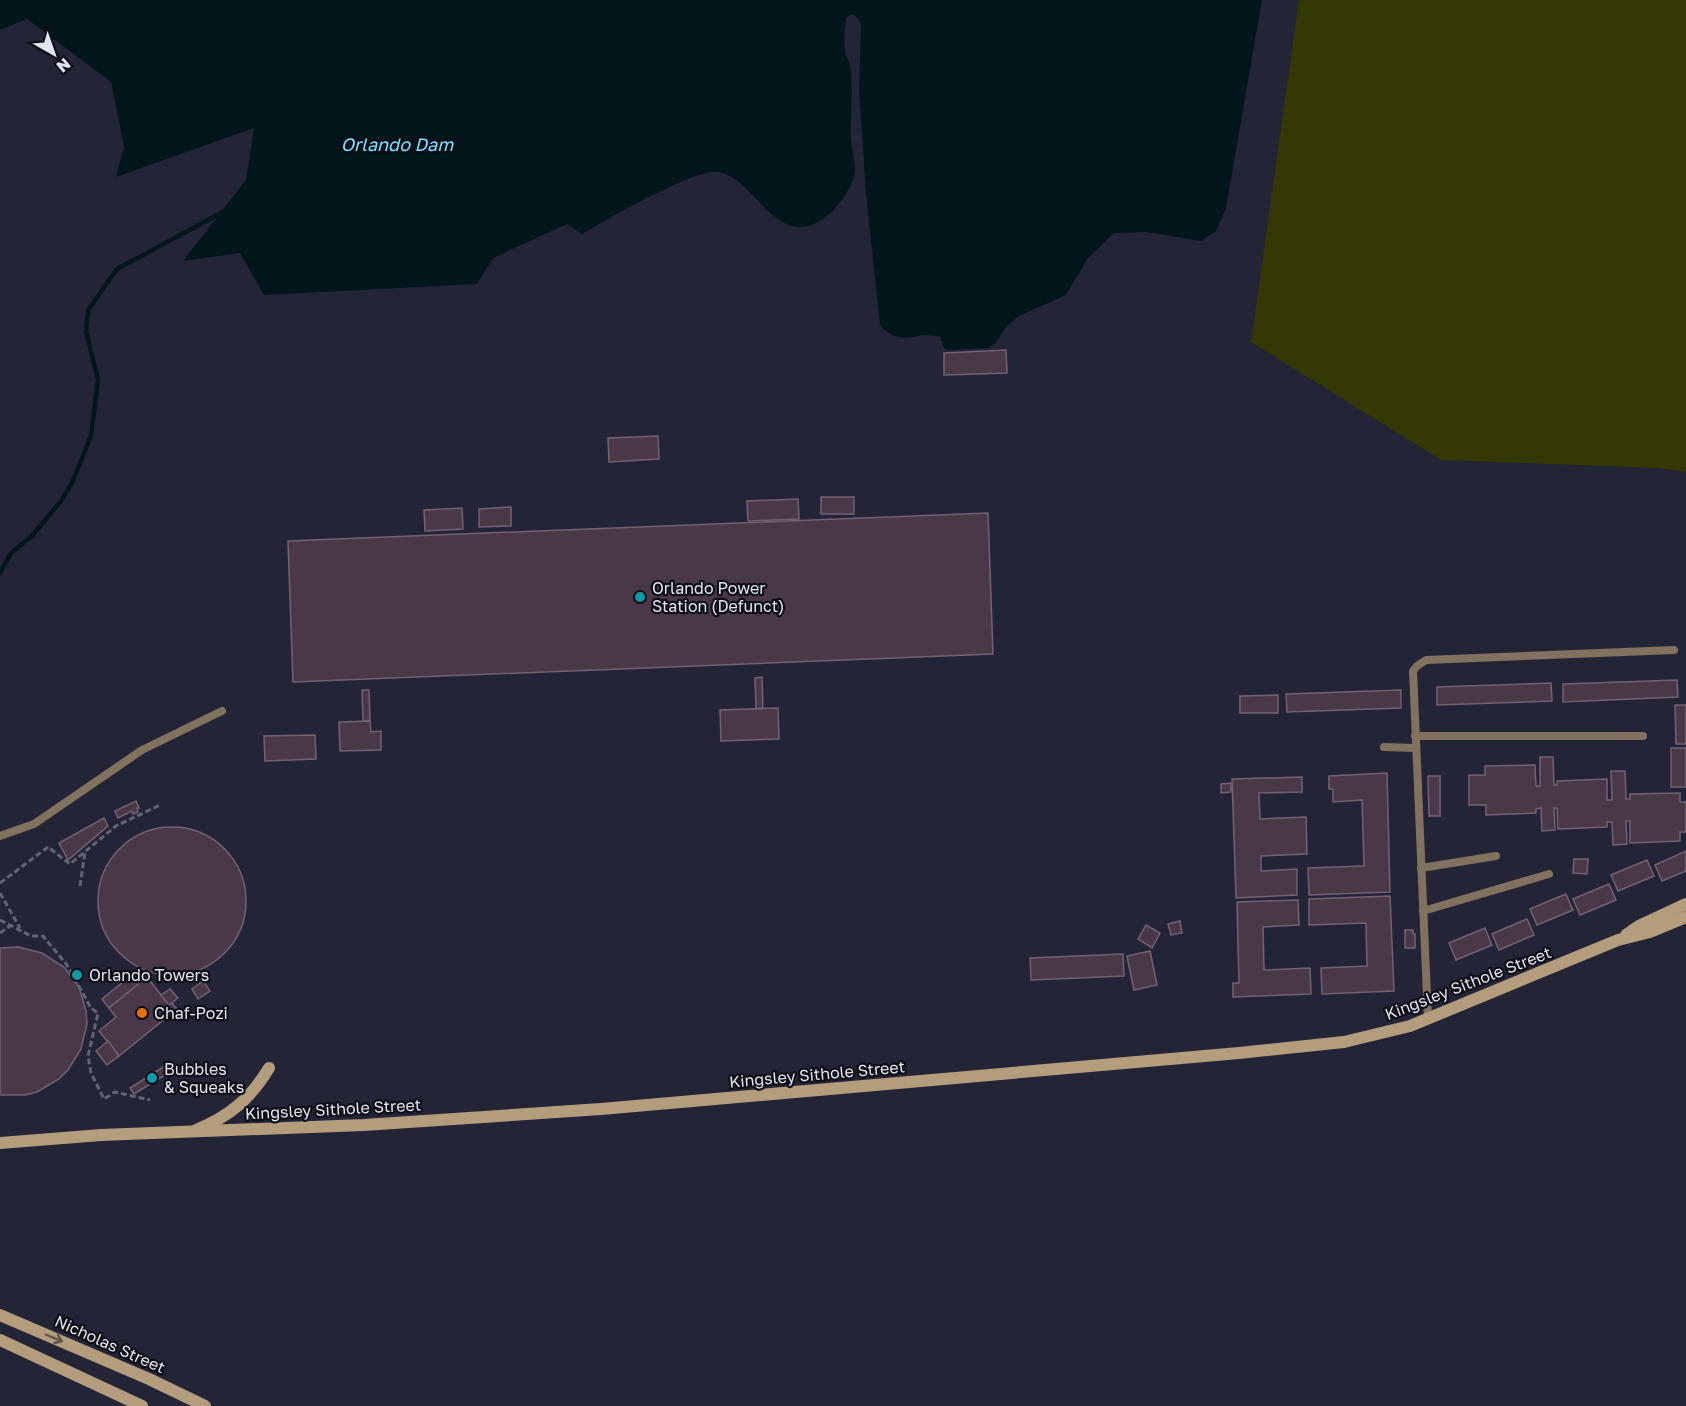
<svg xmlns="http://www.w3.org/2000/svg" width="1686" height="1406" font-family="'Golos Text',sans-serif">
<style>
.green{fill:#343804}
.water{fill:#02161c}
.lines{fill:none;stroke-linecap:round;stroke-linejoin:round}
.stream{stroke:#02161c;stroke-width:4.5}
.building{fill:#483848;stroke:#736273;stroke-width:1.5}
.path{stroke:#626474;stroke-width:3;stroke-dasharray:6 3;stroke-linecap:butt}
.lane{stroke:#80725f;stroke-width:8}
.secondary{stroke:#b39d7d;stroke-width:12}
.oneway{stroke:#60564a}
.culture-dot{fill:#0f9aa8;stroke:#0e0f17;stroke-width:2}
.food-dot{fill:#e8710a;stroke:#0e0f17;stroke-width:2}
.labels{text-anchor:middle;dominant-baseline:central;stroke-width:4.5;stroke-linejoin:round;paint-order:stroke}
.poi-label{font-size:16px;fill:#e2e5f1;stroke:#0e0f17;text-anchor:start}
.street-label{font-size:16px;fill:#e2e5f1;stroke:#0e0f17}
.water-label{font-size:18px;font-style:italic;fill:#79e0ff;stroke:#0e0f17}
</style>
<rect width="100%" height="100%" fill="#232537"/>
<path class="green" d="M1299,0H1686V472L1658,468L1441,460L1251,342Z"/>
<path class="water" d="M0,0H1262L1226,208L1216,231L1201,241L1146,232L1114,233L1088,258L1066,295L1019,316L1006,327L996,343L988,348L948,350L944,348L940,337C915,330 901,349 880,325L866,193L859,90L861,25L858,18L852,14L846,18C845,29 843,42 846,54C847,58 850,63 850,67C854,86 850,119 851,140C852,151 857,167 854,176C848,198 821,231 796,227C766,222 748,178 719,172C695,168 606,220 582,234L567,224L493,258L477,284L264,295L240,253L183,261L246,180L254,128L116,177L124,147L111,82L27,19L0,30Z"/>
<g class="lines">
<path class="stream" d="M0,573L11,553L32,536L61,501L72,483L91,436L98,380L86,331L88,310L117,269L223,212"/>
</g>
<g class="building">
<path d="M1006,350L1007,373L944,375V353Z"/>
<path d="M658,436L659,459L609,462L608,438Z"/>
<rect x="821" y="497" width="33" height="17"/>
<path d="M798,499L799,519L748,521L747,501Z"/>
<path d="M511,507V526L479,527V509Z"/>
<path d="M462,508L463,529L425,531L424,510Z"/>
<path d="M988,513L993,654L293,682L288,541Z"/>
<path d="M762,677L763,708L756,709L755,678Z"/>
<path d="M1677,680L1678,697L1563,702V684Z"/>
<path d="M1551,683L1552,701L1437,705V687Z"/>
<path d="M362,690H369L370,721H363Z"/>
<path d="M1401,690V708L1287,712L1286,694Z"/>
<path d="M1278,695V713H1240V696Z"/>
<path d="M1675,705H1686V744H1676Z"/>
<path d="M778,708L779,739L721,741L720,710Z"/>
<path d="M370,721L371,732L381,731V750L340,751L339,722Z"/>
<path d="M315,735L316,759L265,761L264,736Z"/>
<rect x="1671" y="748" width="15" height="39"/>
<path d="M1540,757H1553L1554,785H1557V781L1607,779V800H1612L1611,771H1625L1626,799H1630V794L1680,793V802H1686V832H1680V841L1630,843V821H1626L1627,844L1613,845L1612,822H1607V827L1558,829L1557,808H1554L1555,830L1542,831L1541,808L1536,809V813L1486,815V805H1469V775H1485V766L1535,765L1536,786H1540Z"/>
<path d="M1387,773L1390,892L1309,895L1308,868L1364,866L1362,800L1333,802V789H1329V776Z"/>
<path d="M1428,776H1440V816H1429Z"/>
<path d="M1302,777V792L1259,793L1260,819L1306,817L1307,854L1261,856V871L1297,869V895L1236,898L1232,779Z"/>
<path d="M1231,783V792L1221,793V784Z"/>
<path d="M136,801L139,808H137L138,812L133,814L132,811L118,818L115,811Z"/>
<path d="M104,818L108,826L68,860L59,843Z"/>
<circle cx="172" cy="901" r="74"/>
<path d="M1686,851V871L1662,881L1655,865Z"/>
<path d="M1574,859H1588L1587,874L1573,873Z"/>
<path d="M1647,860L1654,876L1618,891L1611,875Z"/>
<path d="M1609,884L1616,900L1580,915L1573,899Z"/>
<path d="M1566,894L1573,910L1537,925L1530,909Z"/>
<path d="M1390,896L1394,991L1322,994L1321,968L1367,966L1366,923L1309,925V899Z"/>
<path d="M1298,900L1299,925L1263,927L1264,970L1310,968L1311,994L1233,997V983H1239L1237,902Z"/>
<path d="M1527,919L1534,935L1499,950L1492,934Z"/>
<path d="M1180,921L1182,933L1171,935L1168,924Z"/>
<path d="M1146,925L1160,933L1152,948L1138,939Z"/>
<path d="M1485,928L1492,945L1456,960L1449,943Z"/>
<path d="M1405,930H1413V934H1415V948H1405Z"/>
<path d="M18,947L42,953L64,967L79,987L86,1011L87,1024L81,1049L68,1070L59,1079L37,1092L25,1095H0V948Z"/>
<path d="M1150,951L1157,985L1134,990L1127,956Z"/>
<path d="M1123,954L1124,976L1031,980L1030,958Z"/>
<path d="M139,969L147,977L109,1008L102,999Z"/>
<path d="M147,977L169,1005L172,1003L177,1009L119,1056L99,1031L116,1017L109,1008Z"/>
<path d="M203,981L210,991L198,999L192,989Z"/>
<path d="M170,989L178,998L169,1005L161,995Z"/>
<path d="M108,1041L119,1056L107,1065L96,1051Z"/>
<path d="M171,1062L175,1069L134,1094L130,1088Z"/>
</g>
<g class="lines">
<g class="path">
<path d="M0,883L48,847L70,864L116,826L160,805"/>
<path d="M80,886L85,852"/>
<path d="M0,893L20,928"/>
<path d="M0,920L31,936H43L67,965L91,1008L98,1013L88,1056L91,1073L104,1099L115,1092L150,1100"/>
<path d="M0,933L11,925"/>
</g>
<g class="lane">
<path d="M1415,736H1643"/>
<path d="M1384,747L1416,748"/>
<path d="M0,836L34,824L142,750L222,711"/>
<path d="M1421,868L1496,856"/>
<path d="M1423,911L1549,874"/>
<path d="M1428,1019L1413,671L1417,666L1426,660L1674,650"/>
</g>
<g class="secondary">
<path d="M1626,935L1639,926L1686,904"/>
<path d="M196,1130C229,1117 251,1098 269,1068"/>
<path d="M0,1143L101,1135L364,1125L601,1109L1239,1053L1344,1042L1410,1026L1618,940L1650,932L1686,917"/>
<path d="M0,1315L149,1379L205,1406"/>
<path d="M0,1340L142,1406"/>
</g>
</g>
<defs><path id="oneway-shaft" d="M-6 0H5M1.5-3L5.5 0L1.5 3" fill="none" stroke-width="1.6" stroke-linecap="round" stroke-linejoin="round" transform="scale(1.5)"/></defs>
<use class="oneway" href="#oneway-shaft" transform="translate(54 1338) rotate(23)"/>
<g class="culture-dot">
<circle cx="640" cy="597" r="6"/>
<circle cx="77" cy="975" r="6"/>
<circle cx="152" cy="1078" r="6"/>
</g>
<circle class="food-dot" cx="142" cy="1013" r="6"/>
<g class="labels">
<g class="poi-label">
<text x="652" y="588">Orlando Power<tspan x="652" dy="18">Station (Defunct)</tspan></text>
<text x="89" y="975">Orlando Towers</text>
<text x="154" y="1013">Chaf-Pozi</text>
<text x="164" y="1069">Bubbles<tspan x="164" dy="18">&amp; Squeaks</tspan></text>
</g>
<g class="street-label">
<text transform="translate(1468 983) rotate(-21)">Kingsley Sithole Street</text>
<text transform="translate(817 1074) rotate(-5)">Kingsley Sithole Street</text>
<text transform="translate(333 1109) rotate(-3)">Kingsley Sithole Street</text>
<text transform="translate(110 1344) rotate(24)">Nicholas Street</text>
</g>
<g class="water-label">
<text x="397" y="144">Orlando Dam</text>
</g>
</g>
<g transform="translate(54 54) rotate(140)" stroke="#0e0f17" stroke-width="4.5" paint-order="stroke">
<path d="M0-4.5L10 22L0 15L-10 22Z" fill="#e2e5f1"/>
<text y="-9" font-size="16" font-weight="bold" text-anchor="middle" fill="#e2e5f1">N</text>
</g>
</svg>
